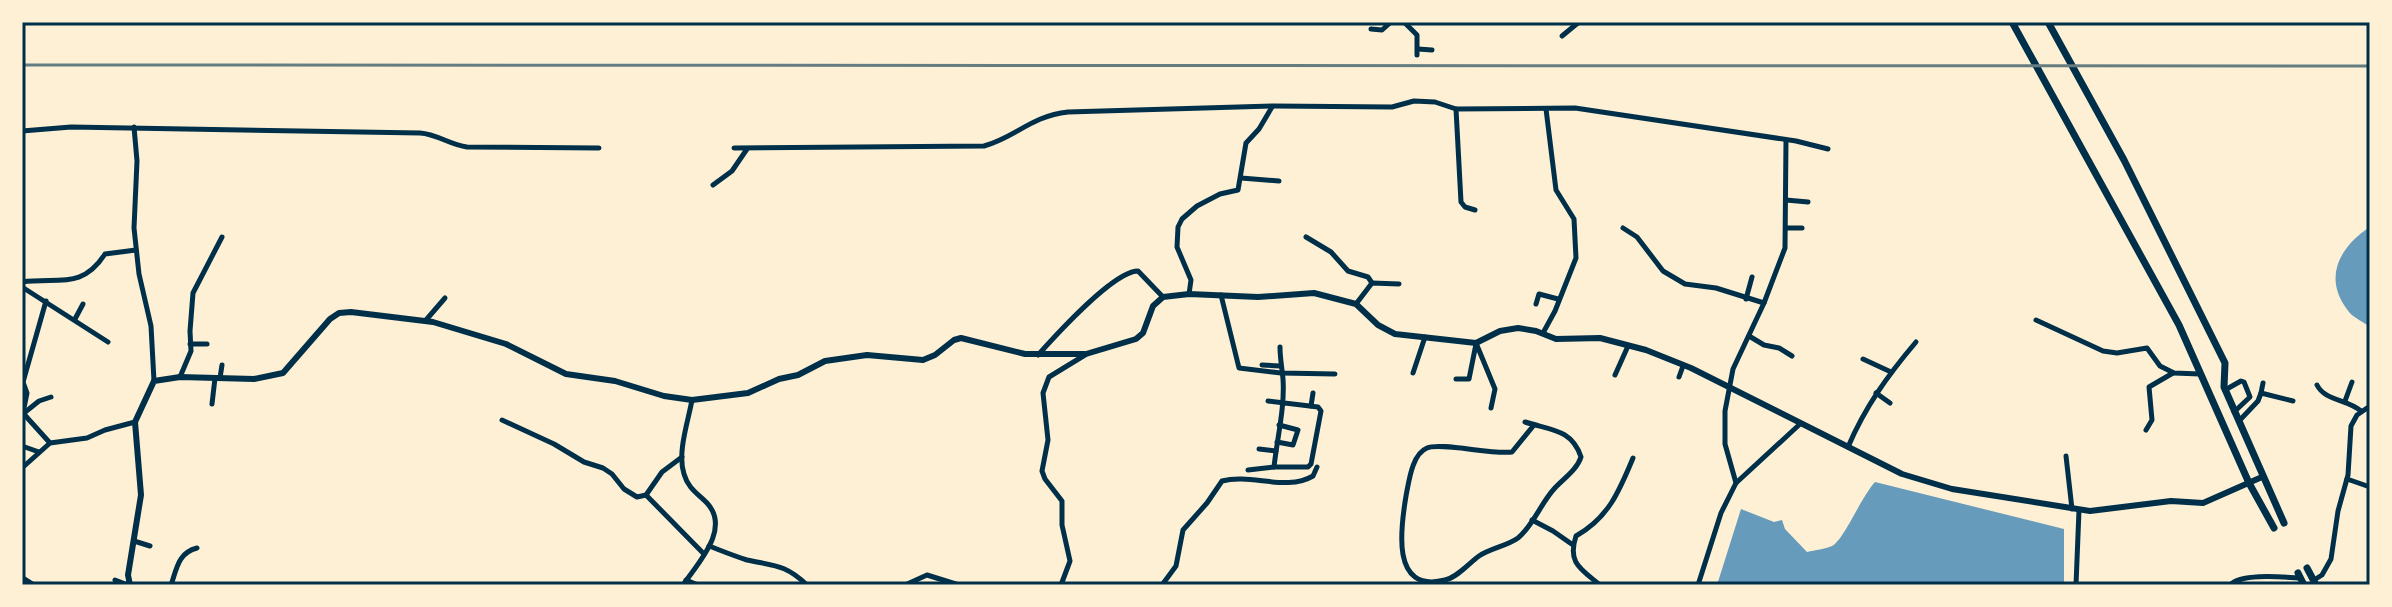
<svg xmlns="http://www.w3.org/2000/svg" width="2392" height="607" font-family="'Exo 2',sans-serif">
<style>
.water{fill:#669bbc}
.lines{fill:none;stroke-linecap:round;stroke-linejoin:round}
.minor{stroke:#003049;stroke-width:5}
.tertiary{stroke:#003049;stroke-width:6}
.primary{stroke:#003049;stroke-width:7}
.rail{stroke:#657d81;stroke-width:3}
.neatline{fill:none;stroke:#003049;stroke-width:3}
</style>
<rect width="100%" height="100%" fill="#fdf0d5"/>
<g class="water">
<path d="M2370,227V327C2364,322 2354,318 2349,312C2322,279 2339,247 2370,227Z"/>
<path d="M1875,482L2064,529V585H1717L1741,509L1774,522L1782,520L1785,529L1807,552C1815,550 1825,549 1832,546C1844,540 1861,497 1875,482Z"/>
</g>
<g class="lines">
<g class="minor">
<path d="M1404,22L1417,35V55"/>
<path d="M1371,29L1382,30L1391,22"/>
<path d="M1562,36L1579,22"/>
<path d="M1418,49L1432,50"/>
<path d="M1456,109L1461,202L1465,207L1475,210"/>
<path d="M134,127L137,161L134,228L139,274L151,326L154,381"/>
<path d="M22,131L71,127L420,133C437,134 450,145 467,147L599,148"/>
<path d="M734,148L984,146C1016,137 1031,116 1068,112L1273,106L1392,107L1414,101L1435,102L1456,109L1575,108L1796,141L1828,149"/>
<path d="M1241,178L1279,181"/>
<path d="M713,185L732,171L747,149"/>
<path d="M1786,200L1808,202"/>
<path d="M1623,228L1637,237L1663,271L1685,284L1716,288L1764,303"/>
<path d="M1786,228H1802"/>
<path d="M1306,237L1331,252L1348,271L1368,277L1372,283"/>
<path d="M22,282C58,277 82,290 105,254L136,250"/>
<path d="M22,287L108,342"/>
<path d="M1189,294L1191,280L1177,247L1178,227L1182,219L1197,206L1220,194L1238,190L1246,143L1259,129L1272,107"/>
<path d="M1221,295L1239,368L1281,373L1335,374"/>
<path d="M1746,299L1752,277"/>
<path d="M1356,304L1372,283L1399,284"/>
<path d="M1536,304L1539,294L1558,299"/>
<path d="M75,319L83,304"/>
<path d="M426,320L445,298"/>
<path d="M2036,320L2103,351L2117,353L2147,348L2160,366L2174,373L2200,374"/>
<path d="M1543,333L1555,311L1576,258L1574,219L1556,190L1546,109"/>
<path d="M1749,336L1764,345L1779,348L1792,356"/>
<path d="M1476,343L1495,389L1491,408"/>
<path d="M190,344H207"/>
<path d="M1038,355C1055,336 1114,271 1138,271L1163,297"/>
<path d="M1863,359L1891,372"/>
<path d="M1262,365L1280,366"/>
<path d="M1413,373L1425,337"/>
<path d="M1615,375L1628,346"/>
<path d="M180,377L191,351L190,331L193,293L222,237"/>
<path d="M1679,377L1683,366"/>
<path d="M220,378L222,365"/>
<path d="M1456,379H1469L1476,344"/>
<path d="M2317,385C2325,401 2347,399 2361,411"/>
<path d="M2225,390L2241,381L2244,382L2250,397L2234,412"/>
<path d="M1876,393L1890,403"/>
<path d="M2261,393L2263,383"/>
<path d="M1268,401L1318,407L1321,411L1311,464L1308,467H1274C1277,439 1285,407 1283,379C1282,368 1280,358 1280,347"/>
<path d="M2345,401L2352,382"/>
<path d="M212,404L215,378"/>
<path d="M1311,406L1313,393"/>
<path d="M22,412L50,443"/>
<path d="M23,413L27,393L23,382L46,301"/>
<path d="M24,413L39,401L51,397"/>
<path d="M502,420L554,444L584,462L603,468L612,474L624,489L637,497L646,495L662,472L682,457"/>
<path d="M2239,421L2258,401L2261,393L2293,401"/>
<path d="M1525,422C1550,430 1572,429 1581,457C1577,470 1563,479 1554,489C1541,503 1533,526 1518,538C1507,546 1491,548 1479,556C1469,563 1458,577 1445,580C1390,594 1401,526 1406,496C1409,481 1412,454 1427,448C1440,442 1493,455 1512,452L1534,425"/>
<path d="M2146,430L2152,420L2149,387L2173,373"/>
<path d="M1277,442L1293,445L1298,430L1279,425"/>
<path d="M22,446L39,452"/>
<path d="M1848,447C1865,407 1888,375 1916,342"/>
<path d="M1259,449L1276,451"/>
<path d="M2066,456L2072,509"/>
<path d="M22,468L50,443L87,438L105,430L135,422"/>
<path d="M1248,470L1274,467"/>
<path d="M2347,479L2370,487"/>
<path d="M1736,483L1725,444V411L1733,369L1764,303L1785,248L1786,140"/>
<path d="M646,495L704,554"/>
<path d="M1532,520L1553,531L1573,545"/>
<path d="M134,541L150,546"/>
<path d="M709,546C722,551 734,556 747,560C774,566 785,564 807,585"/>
<path d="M115,580L128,585"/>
<path d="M686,580L698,585"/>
<path d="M2314,580L2322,575L2331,559L2338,511L2348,475L2351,426L2357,415L2370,406"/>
<path d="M171,585C177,568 178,553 197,548"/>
<path d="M683,585C698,563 731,529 707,503C697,493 688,488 684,474C677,453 688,422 692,400"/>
<path d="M905,585L927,575L959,585"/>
<path d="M1061,585L1070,561L1062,525V501L1045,479L1042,471L1048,440L1043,393L1049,377L1085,355"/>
<path d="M1162,585L1176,566L1183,530L1207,503L1222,481C1251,473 1286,492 1313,476L1317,467"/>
<path d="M1600,585C1581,569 1567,563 1576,536C1608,518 1619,492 1633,458"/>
<path d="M1698,585L1721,513L1736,483L1800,424"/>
<path d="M2076,585L2079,510"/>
<path d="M2230,585C2241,573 2283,577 2300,578"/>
</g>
<g class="tertiary">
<path d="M22,578L33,585"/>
<path d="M130,585L128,575L141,495L135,422L154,381L180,377L254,379L283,373L330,319L339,313L351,312L433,322L506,344L566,374L615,381L664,396L692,400L748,393L779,379L798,375L825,361L867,355L923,360L935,355L954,340L961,338L1025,354H1086L1136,339L1143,333L1153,306L1163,297L1189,294L1258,297L1314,293L1356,304L1378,325L1395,334L1476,343L1500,331L1518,328L1536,331L1556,339L1600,338L1646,350L1691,368L1902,474L1952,489L2090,511L2171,501L2203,503L2262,477"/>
</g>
<g class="primary">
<path d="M2012,22L2179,325L2249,483L2274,528"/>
<path d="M2048,22L2124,160L2225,363L2224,387L2284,523"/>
<path d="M2307,568L2316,585"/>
<path d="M2298,573L2304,585"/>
</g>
<path class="rail" d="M22,65L2370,66"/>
</g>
<rect width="2392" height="607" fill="none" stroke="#fdf0d5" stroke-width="48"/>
<rect x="24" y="24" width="2344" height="559" class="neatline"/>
</svg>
